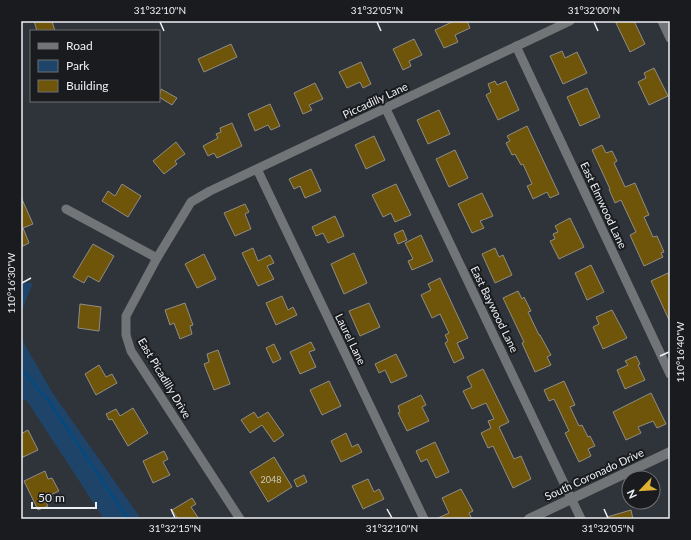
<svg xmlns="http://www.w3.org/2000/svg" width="691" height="540" font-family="Lato,sans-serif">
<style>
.green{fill:#1f4469}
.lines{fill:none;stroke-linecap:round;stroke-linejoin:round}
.stream{stroke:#034a82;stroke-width:2.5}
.building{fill:#6e550a;stroke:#918d84}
.minor{stroke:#727578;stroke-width:9}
.tertiary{stroke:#727578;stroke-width:10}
.ticks{fill:none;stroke:#edf0f5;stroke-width:1.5}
.labels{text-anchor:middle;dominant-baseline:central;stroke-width:4;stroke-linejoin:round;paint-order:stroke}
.number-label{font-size:9px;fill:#cdc9ba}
.street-label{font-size:11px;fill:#edf0f5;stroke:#191b1e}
.neatline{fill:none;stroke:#edf0f5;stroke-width:1.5}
.ticks-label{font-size:10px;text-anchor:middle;fill:#edf0f5}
</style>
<rect width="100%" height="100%" fill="#2e343a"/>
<g class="green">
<path d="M21,283H33L21,312Z"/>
<path d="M21,338L52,392L141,519H104L27,401L21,398Z"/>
</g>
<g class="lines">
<path class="stream" d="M21,369L49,401L128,519"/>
</g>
<g class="building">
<path d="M34,21H52L55,31H37Z"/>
<path d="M454,21H467L470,28L455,35L458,42L444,48L435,30Z"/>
<path d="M620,21H634L645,44L630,52L616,23Z"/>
<path d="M414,39L422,55L409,61L411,66L403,70L393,49Z"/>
<path d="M231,44L237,57L204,72L198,59Z"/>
<path d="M562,51L565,58L577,52L587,73L563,84L550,56Z"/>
<path d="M361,62L371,84L363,88L360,82L347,88L339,72Z"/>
<path d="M654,68L668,96L649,105L638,82L646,78L644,73Z"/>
<path d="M495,81L497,85L506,81L519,110L498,120L486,95L491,92L488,84Z"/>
<path d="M315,83L323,99L309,105L312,110L303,114L294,93Z"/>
<path d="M587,88L600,117L580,126L567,97Z"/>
<path d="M161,89L177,98L172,105L159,97Z"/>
<path d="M270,104L280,126L271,130L268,125L255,131L248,114Z"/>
<path d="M439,110L450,134L428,144L417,120Z"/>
<path d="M232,123L242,146L217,158L214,153L208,156L203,146L218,138L216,134L221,132L220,128Z"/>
<path d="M527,126L559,194L550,198L547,192L533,199L527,186L532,184L523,164L521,165L515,154L512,155L506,143L510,141L507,136Z"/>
<path d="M374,136L385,160L366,169L355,145Z"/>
<path d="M176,142L185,154L175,161L177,164L164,174L153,161Z"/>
<path d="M602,145L606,153L612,151L617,161L614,163L625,187L635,183L649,215L644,217L653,237L657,236L664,252L661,253L663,257L644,266L630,235L636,232L621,200L615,203L609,189H610L592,150Z"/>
<path d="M455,150L468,178L449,187L436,159Z"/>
<path d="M311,169L321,191L305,198L300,186L294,189L289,179Z"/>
<path d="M122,184L141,196L128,217L102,201L108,191L115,196Z"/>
<path d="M396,184L411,215L395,222L391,213L383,217L372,195Z"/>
<path d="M482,193L493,216L480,221L484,228L472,233L458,204Z"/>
<path d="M21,197L33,224L23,228L29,243L21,247Z"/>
<path d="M245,204L249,212L245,214L251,229L235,236L224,213Z"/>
<path d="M335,216L344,236L328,243L323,233L316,236L312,227Z"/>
<path d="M570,218L584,247L559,259L550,241L555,239L553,234L558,232L555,226Z"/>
<path d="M403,230L407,240L398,244L394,234Z"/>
<path d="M421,235L433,261L412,270L408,261L413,259L405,243Z"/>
<path d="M93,244L114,256L99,282L88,276L84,283L73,277Z"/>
<path d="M253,248L258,261L270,255L274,263L267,266L274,279L258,286L242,253Z"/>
<path d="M495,248L499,257L503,255L512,275L495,283L482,254Z"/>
<path d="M354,253L367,283L344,294L331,264Z"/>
<path d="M204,254L216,279L197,288L185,264Z"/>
<path d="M591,265L604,292L587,300L575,273Z"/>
<path d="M668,273L670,278V322L651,281Z"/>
<path d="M440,278L468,338L457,343L464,358L454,363L445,343L448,341L445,335L449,333L440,314L432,318L421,295L431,290L428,284Z"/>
<path d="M518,291L522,299L524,297L531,311L528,312L539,335H540L551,355L547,357L551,365L535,372L522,343L524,342L503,298Z"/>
<path d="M282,296L288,310L293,307L297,315L276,325L266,303Z"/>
<path d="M185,303L193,325L190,326L192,334L180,339L174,323L170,325L165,310Z"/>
<path d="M369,303L380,327L360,336L349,311Z"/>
<path d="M80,304L101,307L99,331L78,328Z"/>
<path d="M612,310L627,338L603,349L593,327L599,324L596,317Z"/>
<path d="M311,342L315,350L309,352L316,367L300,374L290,352Z"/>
<path d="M274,344L281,359L273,363L266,348Z"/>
<path d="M218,350L230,384L214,390L204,364L209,362L207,354Z"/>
<path d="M396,354L407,376L391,383L385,370L379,373L375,364Z"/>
<path d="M636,356L640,364L638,365L645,380L625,389L617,370L628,365L625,361Z"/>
<path d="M99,365L106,377L112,374L117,383L96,395L85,374Z"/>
<path d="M483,369L509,422L499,427L514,459L521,456L531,479L513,488L493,446L488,448L481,433L491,428L488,421L494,419L486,403L472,409L463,391L472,387L467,377Z"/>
<path d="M329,381L341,406L322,415L310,390Z"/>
<path d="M564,381L575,405L570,407L579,426L582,425L588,437L590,436L595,446L588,449L591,456L579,462L565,433L569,431L554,399L549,401L544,390Z"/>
<path d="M651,393L666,424L657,428L653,421L638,427L641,433L626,440L613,412Z"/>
<path d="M421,395L426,405L422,407L429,421L407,431L398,413L400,412L398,406Z"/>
<path d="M133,408L148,433L128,446L112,419L109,420L106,414L116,409L120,416Z"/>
<path d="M254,412L258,418L268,412L284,435L274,442L262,425L250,433L241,420Z"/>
<path d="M28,430L38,450L21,458V434Z"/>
<path d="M346,433L352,447L358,444L362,452L341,462L331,441Z"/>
<path d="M435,442L449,472L436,478L427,459L421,462L416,451Z"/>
<path d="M164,451L168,459L163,462L170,475L153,483L143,461Z"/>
<path d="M274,457L292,487L268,502L250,472Z"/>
<path d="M45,471L48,479L52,478L59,491L44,498L48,506L38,510L24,481Z"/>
<path d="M304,475L307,482L297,487L294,480Z"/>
<path d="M368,479L374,492L379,489L384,499L363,509L352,486Z"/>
<path d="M461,489L473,511L469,513L472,519H436L449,513L442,498Z"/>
<path d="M192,498L196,504L191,507L199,519H178L172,510Z"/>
<path d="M631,510L633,519H607V517Z"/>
</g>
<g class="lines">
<g class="minor">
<path d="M662,21L670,38"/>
<path d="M516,46L670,374"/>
<path d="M386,109L581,519"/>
<path d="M257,169L424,519"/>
<path d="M66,209L157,258"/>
<path d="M240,519L131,351L126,335V316L157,258L191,202L210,191L570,21"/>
</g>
<path class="tertiary" d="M529,519L670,452"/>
</g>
<path class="ticks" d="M160,22L164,31M377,22L381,31M594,22L598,31M22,283L31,278M660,356L669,352M171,509L175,518M387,509L392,518M604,509L608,518"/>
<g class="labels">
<g class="number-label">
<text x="271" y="479">2048</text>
</g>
<g class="street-label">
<text transform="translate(375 100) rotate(-25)">Piccadilly Lane</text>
<text transform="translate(604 205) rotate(65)">East Elmwood Lane</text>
<text transform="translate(495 309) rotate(64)">East Baywood Lane</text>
<text transform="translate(351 339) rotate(64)">Laurel Lane</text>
<text transform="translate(165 378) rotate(59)">East Picadilly Drive</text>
<text transform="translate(594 474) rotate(-25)">South Coronado Drive</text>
</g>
</g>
<rect width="691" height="540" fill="none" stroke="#191b1e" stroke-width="44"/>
<rect x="30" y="30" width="130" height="72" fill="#191b1e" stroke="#6e7074"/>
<rect x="38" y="43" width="20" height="6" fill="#727578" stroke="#6e7074"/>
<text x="66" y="50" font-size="12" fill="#edf0f5">Road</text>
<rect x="38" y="60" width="20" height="12" fill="#1f4469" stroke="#6e7074"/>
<text x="66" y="70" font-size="12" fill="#edf0f5">Park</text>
<rect x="38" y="80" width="20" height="12" fill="#6e550a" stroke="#6e7074"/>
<text x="66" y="90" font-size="12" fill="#edf0f5">Building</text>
<g transform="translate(641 490) rotate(245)"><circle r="19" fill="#191b1e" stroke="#6e7074"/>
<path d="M0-3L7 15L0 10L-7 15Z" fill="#deb133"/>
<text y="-6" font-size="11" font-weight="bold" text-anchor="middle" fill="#edf0f5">N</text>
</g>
<path d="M32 502v6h64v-6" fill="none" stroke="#edf0f5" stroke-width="2"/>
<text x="38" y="502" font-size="12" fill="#edf0f5" stroke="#191b1e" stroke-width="3" paint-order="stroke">50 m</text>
<rect x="22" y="22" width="647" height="496" class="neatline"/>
<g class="ticks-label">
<text x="160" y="14">31°32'10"N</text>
<text x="377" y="14">31°32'05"N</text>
<text x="594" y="14">31°32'00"N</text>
<text transform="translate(11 283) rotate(-90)" y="4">110°16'30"W</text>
<text transform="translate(680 352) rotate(-90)" y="4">110°16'40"W</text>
<text x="175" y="532">31°32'15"N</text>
<text x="392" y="532">31°32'10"N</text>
<text x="608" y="532">31°32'05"N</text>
</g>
</svg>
